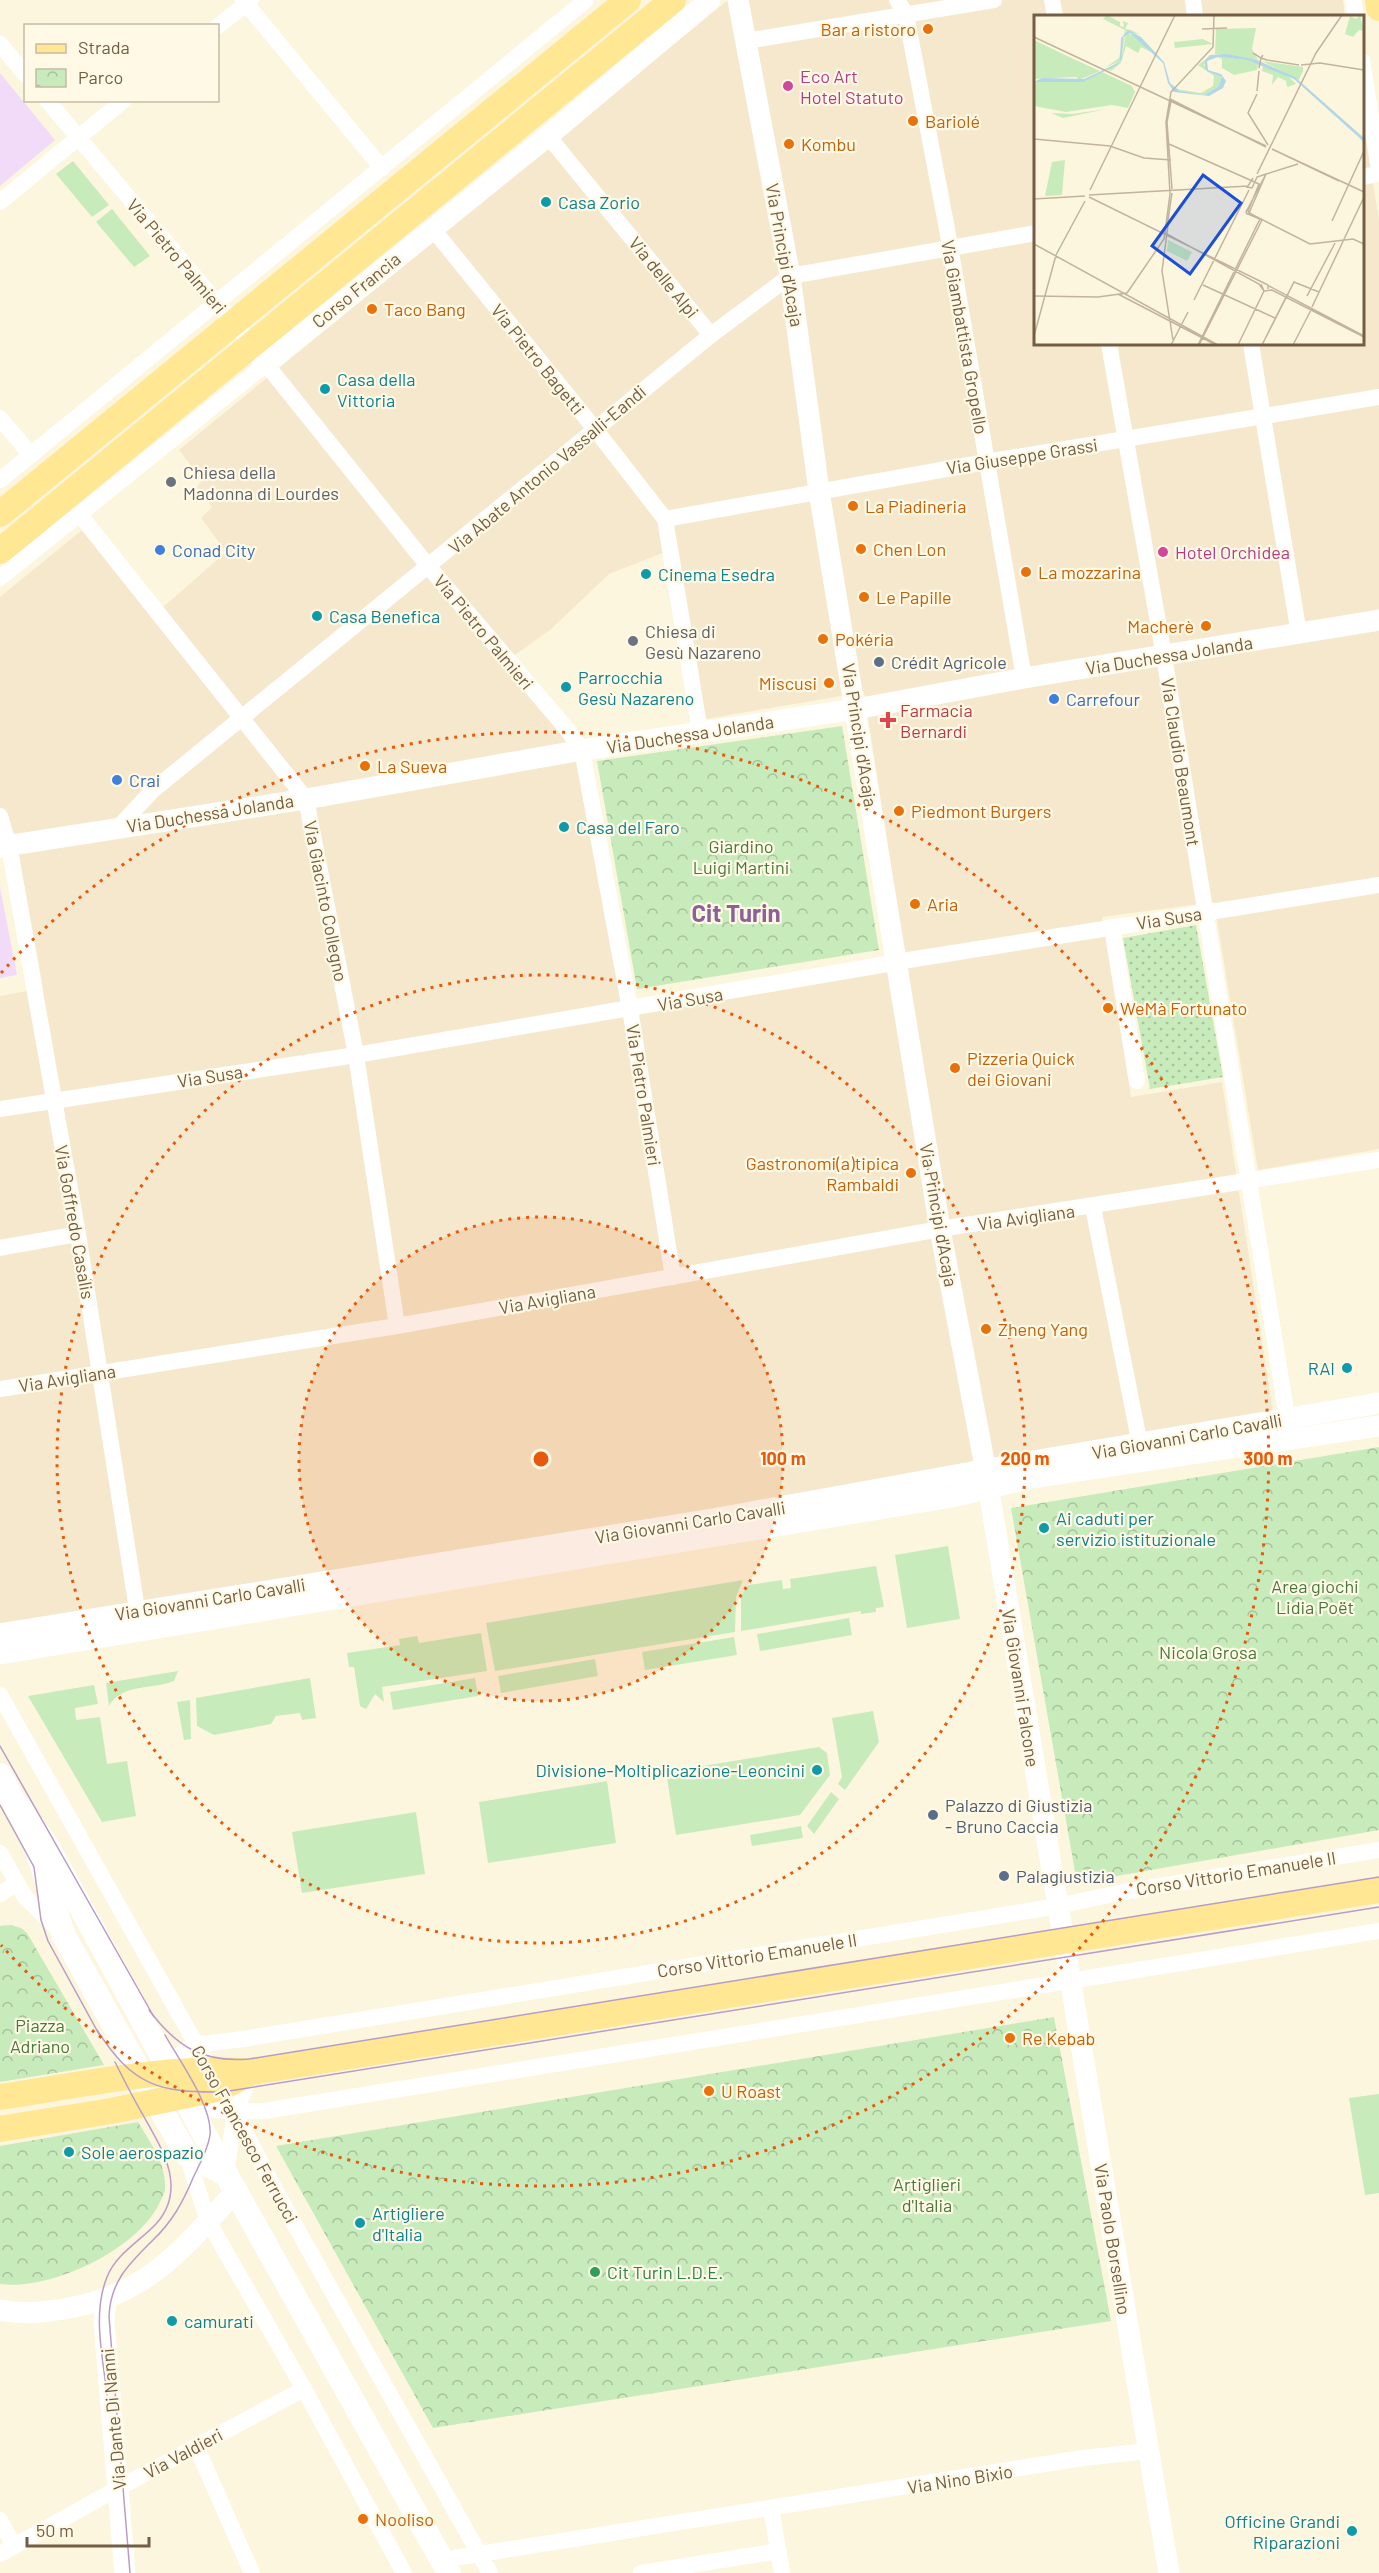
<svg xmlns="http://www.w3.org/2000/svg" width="1379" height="2573" font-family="Barlow,sans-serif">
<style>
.residential{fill:#f5e8cc;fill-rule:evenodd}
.education{fill:#f2dbf9}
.grass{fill:#c8ebbc}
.park{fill:url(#park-crowns)}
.garden{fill:url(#garden-dots)}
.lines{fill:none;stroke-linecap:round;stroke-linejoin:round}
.minor{stroke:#fff;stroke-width:16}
.tertiary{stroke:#fff;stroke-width:21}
.secondary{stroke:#fff;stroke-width:24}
.primary{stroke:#ffe793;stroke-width:26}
.tram{stroke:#b99dc6;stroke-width:1.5}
.ring{fill:none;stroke:#e8590c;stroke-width:3;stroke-dasharray:3 6}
.food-dot{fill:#e8710a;stroke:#fff9e5;stroke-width:2}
.hotel-dot{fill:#d1479c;stroke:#fff9e5;stroke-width:2}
.culture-dot{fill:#0f9aa8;stroke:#fff9e5;stroke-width:2}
.worship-dot{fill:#6b7280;stroke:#fff9e5;stroke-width:2}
.shop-dot{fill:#3f7fe0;stroke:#fff9e5;stroke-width:2}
.service-dot{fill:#5c6f8a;stroke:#fff9e5;stroke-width:2}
.health-dot{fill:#e0444e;stroke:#fff9e5;stroke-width:2}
.leisure-dot{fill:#2e9e5b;stroke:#fff9e5;stroke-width:2}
.labels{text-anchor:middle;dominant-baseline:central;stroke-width:4.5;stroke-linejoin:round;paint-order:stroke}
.food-label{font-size:18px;fill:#c56008;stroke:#fff9e5;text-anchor:start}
.hotel-label{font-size:18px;fill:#b23c85;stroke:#fff9e5;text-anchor:start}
.culture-label{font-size:18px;fill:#0d838f;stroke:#fff9e5;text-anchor:start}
.street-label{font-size:18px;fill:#745d45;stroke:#fff9e5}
.worship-label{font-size:18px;fill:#5b616d;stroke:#fff9e5;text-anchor:start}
.shop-label{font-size:18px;fill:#366cbe;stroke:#fff9e5;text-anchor:start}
.service-label{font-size:18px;fill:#4e5e75;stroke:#fff9e5;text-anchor:start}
.health-label{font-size:18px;fill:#be3a42;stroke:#fff9e5;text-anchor:start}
.park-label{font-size:18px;fill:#467a3d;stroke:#fff9e5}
.leisure-label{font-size:18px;fill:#27864d;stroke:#fff9e5;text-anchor:start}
.district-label{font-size:24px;font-weight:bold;fill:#8d6098;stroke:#fff9e5}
.inset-road{fill:none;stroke:#c2b49c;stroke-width:1.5}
.view{fill:#1d4ed8;fill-opacity:0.15;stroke:#1d4ed8;stroke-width:3}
.inset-edge{fill:none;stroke:#745d45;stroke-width:3}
.centre{fill:#e8590c;stroke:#fff9e5;stroke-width:3}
.ring-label{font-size:18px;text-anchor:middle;font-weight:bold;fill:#e8590c;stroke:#fff9e5;stroke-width:4.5;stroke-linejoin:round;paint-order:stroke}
</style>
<defs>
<pattern id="park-crowns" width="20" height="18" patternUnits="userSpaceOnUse" patternTransform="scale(1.5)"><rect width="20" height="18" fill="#c8ebbc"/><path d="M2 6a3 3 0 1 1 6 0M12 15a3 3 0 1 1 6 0" fill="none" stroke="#a7c29b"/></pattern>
<pattern id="garden-dots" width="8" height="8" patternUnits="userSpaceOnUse" patternTransform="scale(1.5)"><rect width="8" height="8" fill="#c8ebbc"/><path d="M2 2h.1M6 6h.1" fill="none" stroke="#a7c29b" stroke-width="1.8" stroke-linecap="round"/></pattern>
</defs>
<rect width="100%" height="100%" fill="#fdf6de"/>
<path class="residential" d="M728,0H1343L1345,16H1036V344H1362L1363,120L1379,220V1149L1258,1170L1214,902L1102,917L1131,1097L1222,1082L1273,1412L673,1515L0,1624V996L43,988L15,833L0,835V597L82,530L152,616L169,602L226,552L201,518L212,507L197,487L202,480L179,450ZM678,547L706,719L864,692L907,969L624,1017L577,762L569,743L502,664L550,630L609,574Z"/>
<g class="education">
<path d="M0,73L55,140L0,186Z"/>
<path d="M0,887L17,975L0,978Z"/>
</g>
<g class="grass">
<path d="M73,161L109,205L92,217L56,174Z"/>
<path d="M112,209L150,256L134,267L96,222Z"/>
<path d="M948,1546L960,1619L907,1628L895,1555Z"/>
<path d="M876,1566L884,1607L876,1608V1612L861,1614V1611L741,1631V1596L748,1585L782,1580L783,1589L791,1588L790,1579Z"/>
<path d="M743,1580L736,1597L735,1632L495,1671L486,1623Z"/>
<path d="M849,1618L852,1635L760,1651L757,1634Z"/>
<path d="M481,1633L487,1671L382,1687L384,1702L375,1694L366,1709L360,1706L354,1667H349L347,1653L400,1645L399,1639L417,1636L419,1643Z"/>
<path d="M734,1637L737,1655L645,1670L642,1652Z"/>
<path d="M595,1659L598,1676L501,1693L498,1676Z"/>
<path d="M178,1671L174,1681C152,1690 122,1683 109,1706L106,1683Z"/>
<path d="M310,1678L316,1718L302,1720L300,1713L276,1716L271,1724L214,1735L197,1726L196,1698Z"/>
<path d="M475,1678L478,1696L393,1710L390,1692Z"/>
<path d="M94,1685L98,1704L75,1708L76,1720L100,1717L107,1764L127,1761L136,1816L102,1822L28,1696Z"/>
<path d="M190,1700L191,1739L184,1740L177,1702Z"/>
<path d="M873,1711L879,1742L845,1790L838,1784L842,1777L832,1718Z"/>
<path d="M819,1747L827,1753L830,1775L800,1815L676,1835L666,1772Z"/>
<path d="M607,1781L616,1843L488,1863L479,1802Z"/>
<path d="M831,1792L839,1799L814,1834L807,1826Z"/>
<path d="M416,1812L425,1874L302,1893L292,1832Z"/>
<path d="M801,1826L803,1838L752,1846L750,1835Z"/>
<path d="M1379,2094V2193L1365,2195L1349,2098Z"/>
</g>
<g class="park">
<path d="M842,726L879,950L637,989L597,761Z"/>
<path d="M1379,1447V1830L1077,1883L1011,1508Z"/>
<path d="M10,1925L21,1928L27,1933L104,2065L0,2082V1926Z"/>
<path d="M1054,2017L1111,2321L433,2428L276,2146Z"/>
<path d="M138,2122C150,2142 167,2165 165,2189C165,2193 162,2198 160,2202C139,2249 51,2291 0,2284V2146Z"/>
</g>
<path class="garden" d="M1196,925L1223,1077L1150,1089L1123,938Z"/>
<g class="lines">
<g class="minor">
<path d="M243,0L382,168"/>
<path d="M897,0L906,14L908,25L947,229L1024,678"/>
<path d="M1052,0L1055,16"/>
<path d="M1193,0L1195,16"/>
<path d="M1353,0L1356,16"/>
<path d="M218,26L251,0"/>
<path d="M746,41L994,0"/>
<path d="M0,44L26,75"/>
<path d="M1362,61L1379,169"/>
<path d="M47,100L252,345"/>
<path d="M548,136L711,335"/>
<path d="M1362,177L1379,174"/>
<path d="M0,202L124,100"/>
<path d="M432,228L595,429L665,519L700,732"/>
<path d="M1109,344L1164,656L1289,1429"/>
<path d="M1251,344L1299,634"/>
<path d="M0,418L31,455"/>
<path d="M0,480L586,0"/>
<path d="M80,515L306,799L356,1055L397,1326"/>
<path d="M665,519L986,462L1379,397"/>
<path d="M0,578L266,364L429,567L566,728L582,750L630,1009L673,1277"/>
<path d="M0,816L9,846L78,1234L139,1622"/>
<path d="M118,828L152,791L711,335L790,276L1036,233"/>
<path d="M1112,927L1137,1081"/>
<path d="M0,1109L356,1055L921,958L1379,885"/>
<path d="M1093,1207L1142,1455"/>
<path d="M0,1248L78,1234"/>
<path d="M0,1389L397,1326L940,1229L1379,1160"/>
<path d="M0,1695L214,2076"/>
<path d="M0,1853L25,1897L61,1932"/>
<path d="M0,1894L17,1883"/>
<path d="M158,2068L195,2045L243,2039L1058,1906L1118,1893L1379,1850"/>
<path d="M230,2104L278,2195L490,2573"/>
<path d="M184,2106L235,2112L264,2111L1379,1931"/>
<path d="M187,2155L208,2221L304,2389L404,2573"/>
<path d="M226,2174L235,2112L252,2072"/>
<path d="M196,2446L252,2573"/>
<path d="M771,2508L782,2573"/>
<path d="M0,2520L14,2546"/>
<path d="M0,2554L122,2486L304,2389"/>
<path d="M442,2560L1083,2458L1148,2451"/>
<path d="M641,2573L779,2551"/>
</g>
<g class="tertiary">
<path d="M738,0L790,276L819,491L940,1229L984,1461L1169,2573"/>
<path d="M252,345L266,364L548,136L710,0"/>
<path d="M0,847L306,799L582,750L856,709L1024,678L1379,620"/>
<path d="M0,1634L713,1519L1016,1464L1379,1403"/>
<path d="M0,1654L952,1497L1031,1478L1379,1426"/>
<path d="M106,2300L104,2323L125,2573"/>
<path d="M0,2310C25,2315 49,2312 74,2307C150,2292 185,2246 235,2192"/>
</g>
<g class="secondary">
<path d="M0,1775L34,1840L63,1934L156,2101L187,2155L226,2174"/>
<path d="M19,1807L49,1849L226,2174L449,2573"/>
</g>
<g class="primary">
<path d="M1378,0L1379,8"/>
<path d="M0,514L628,0"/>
<path d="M0,551L673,0"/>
<path d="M0,2097C82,2085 168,2065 252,2072L1379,1890"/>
<path d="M0,2129L111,2111L221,2088L250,2073"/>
</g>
<g class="tram">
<path d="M0,1746L154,2017"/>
<path d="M0,1805L34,1867L41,1920L48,1941L100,2036"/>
<path d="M149,2010C176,2046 202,2063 249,2059L1379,1877"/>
<path d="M97,2030C133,2086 159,2093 223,2092L1379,1907"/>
<path d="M107,2395C103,2357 92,2314 107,2277C116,2254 140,2241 156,2224C188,2188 162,2149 143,2115C133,2098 124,2080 115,2062"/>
<path d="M130,2573L109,2317C110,2281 130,2263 153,2240C172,2222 183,2202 193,2178C199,2165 208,2150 210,2135C213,2107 179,2060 165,2035"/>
</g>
</g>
<circle cx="541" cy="1459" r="242" fill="#e8590c" fill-opacity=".12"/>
<g class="ring">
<circle cx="541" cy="1459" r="242"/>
<circle cx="541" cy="1459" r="484"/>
<path d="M1 973A727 727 0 1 1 1 1945"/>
</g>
<g class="food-dot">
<circle cx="928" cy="29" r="6"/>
<circle cx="913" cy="121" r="6"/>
<circle cx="789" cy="144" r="6"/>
<circle cx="372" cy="309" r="6"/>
<circle cx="853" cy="506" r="6"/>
<circle cx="861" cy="549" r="6"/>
<circle cx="1026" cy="572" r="6"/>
<circle cx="864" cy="597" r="6"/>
<circle cx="1206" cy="626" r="6"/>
<circle cx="823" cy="639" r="6"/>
<circle cx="829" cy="683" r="6"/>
<circle cx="365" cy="766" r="6"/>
<circle cx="899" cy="811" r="6"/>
<circle cx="915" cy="904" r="6"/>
<circle cx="1108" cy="1008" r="6"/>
<circle cx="955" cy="1068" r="6"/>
<circle cx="911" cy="1173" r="6"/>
<circle cx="986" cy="1329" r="6"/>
<circle cx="1010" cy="2038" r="6"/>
<circle cx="709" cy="2091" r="6"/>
<circle cx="363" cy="2519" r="6"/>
</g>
<g class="hotel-dot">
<circle cx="788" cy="86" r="6"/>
<circle cx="1163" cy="552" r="6"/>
</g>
<g class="culture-dot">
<circle cx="546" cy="202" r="6"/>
<circle cx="325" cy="389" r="6"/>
<circle cx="646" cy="574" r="6"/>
<circle cx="317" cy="616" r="6"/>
<circle cx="566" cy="687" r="6"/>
<circle cx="564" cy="827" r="6"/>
<circle cx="1347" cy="1368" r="6"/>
<circle cx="1044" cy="1528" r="6"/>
<circle cx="817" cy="1770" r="6"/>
<circle cx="69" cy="2152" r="6"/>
<circle cx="360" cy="2223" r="6"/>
<circle cx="172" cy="2321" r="6"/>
<circle cx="1352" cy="2531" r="6"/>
</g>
<g class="worship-dot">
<circle cx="171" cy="482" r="6"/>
<circle cx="633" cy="641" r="6"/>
</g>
<g class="shop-dot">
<circle cx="160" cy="550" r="6"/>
<circle cx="1054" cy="699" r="6"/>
<circle cx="117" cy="780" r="6"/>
</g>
<g class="service-dot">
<circle cx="879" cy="662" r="6"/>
<circle cx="933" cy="1815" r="6"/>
<circle cx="1004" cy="1876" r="6"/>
</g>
<path class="health-dot" d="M885 711h6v6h6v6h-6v6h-6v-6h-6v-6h6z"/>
<circle class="leisure-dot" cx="595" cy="2272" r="6"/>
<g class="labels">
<g class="food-label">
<text x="916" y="29" text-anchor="end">Bar a ristoro</text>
<text x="925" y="121">Bariolé</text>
<text x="801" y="144">Kombu</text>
<text x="384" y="309">Taco Bang</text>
<text x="865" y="506">La Piadineria</text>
<text x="873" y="549">Chen Lon</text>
<text x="1038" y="572">La mozzarina</text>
<text x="876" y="597">Le Papille</text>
<text x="1194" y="626" text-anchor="end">Macherè</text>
<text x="835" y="639">Pokéria</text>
<text x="817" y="683" text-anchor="end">Miscusi</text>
<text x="377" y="766">La Sueva</text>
<text x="911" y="811">Piedmont Burgers</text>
<text x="927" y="904">Aria</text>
<text x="1120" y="1008">WeMà Fortunato</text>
<text x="967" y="1058">Pizzeria Quick<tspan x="967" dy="21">dei Giovani</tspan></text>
<text x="899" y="1163" text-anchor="end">Gastronomi(a)tipica<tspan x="899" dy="21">Rambaldi</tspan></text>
<text x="998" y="1329">Zheng Yang</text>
<text x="1022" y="2038">Re Kebab</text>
<text x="721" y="2091">U Roast</text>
<text x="375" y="2519">Nooliso</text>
</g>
<g class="hotel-label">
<text x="800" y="76">Eco Art<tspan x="800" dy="21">Hotel Statuto</tspan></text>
<text x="1175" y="552">Hotel Orchidea</text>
</g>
<g class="culture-label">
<text x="558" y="202">Casa Zorio</text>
<text x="337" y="379">Casa della<tspan x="337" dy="21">Vittoria</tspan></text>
<text x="658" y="574">Cinema Esedra</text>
<text x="329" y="616">Casa Benefica</text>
<text x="578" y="677">Parrocchia<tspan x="578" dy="21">Gesù Nazareno</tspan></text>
<text x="576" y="827">Casa del Faro</text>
<text x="1335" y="1368" text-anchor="end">RAI</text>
<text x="1056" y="1518">Ai caduti per<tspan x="1056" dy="21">servizio istituzionale</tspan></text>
<text x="805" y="1770" text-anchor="end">Divisione-Moltiplicazione-Leoncini</text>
<text x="81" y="2152">Sole aerospazio</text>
<text x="372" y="2213">Artigliere<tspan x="372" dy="21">d'Italia</tspan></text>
<text x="184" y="2321">camurati</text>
<text x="1340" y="2521" text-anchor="end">Officine Grandi<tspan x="1340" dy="21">Riparazioni</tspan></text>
</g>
<g class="street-label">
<text transform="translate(785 255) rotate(80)">Via Principi d'Acaja</text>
<text transform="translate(177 256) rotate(50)">Via Pietro Palmieri</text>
<text transform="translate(664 277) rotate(51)">Via delle Alpi</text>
<text transform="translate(356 290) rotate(-39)">Corso Francia</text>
<text transform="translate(965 337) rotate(80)">Via Giambattista Gropello</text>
<text transform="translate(538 359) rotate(51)">Via Pietro Bagetti</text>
<text transform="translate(1022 456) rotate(-9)">Via Giuseppe Grassi</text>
<text transform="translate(547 469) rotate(-40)">Via Abate Antonio Vassalli-Eandi</text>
<text transform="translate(484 632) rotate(50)">Via Pietro Palmieri</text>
<text transform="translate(1169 655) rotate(-9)">Via Duchessa Jolanda</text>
<text transform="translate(690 734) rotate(-9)">Via Duchessa Jolanda</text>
<text transform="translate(860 735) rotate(81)">Via Principi d'Acaja</text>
<text transform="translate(1181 762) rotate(81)">Via Claudio Beaumont</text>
<text transform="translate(210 813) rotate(-9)">Via Duchessa Jolanda</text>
<text transform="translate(326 901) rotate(79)">Via Giacinto Collegno</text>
<text transform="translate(1169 918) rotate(-9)">Via Susa</text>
<text transform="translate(690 999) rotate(-10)">Via Susa</text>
<text transform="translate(210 1076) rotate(-9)">Via Susa</text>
<text transform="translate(644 1095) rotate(81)">Via Pietro Palmieri</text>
<text transform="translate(939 1215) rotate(80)">Via Principi d'Acaja</text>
<text transform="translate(1026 1217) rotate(-8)">Via Avigliana</text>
<text transform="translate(75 1222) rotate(80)">Via Goffredo Casalis</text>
<text transform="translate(547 1299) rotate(-10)">Via Avigliana</text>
<text transform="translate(67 1378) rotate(-9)">Via Avigliana</text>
<text transform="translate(1187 1436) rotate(-10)">Via Giovanni Carlo Cavalli</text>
<text transform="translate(690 1522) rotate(-9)">Via Giovanni Carlo Cavalli</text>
<text transform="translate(210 1599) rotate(-9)">Via Giovanni Carlo Cavalli</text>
<text transform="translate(1021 1688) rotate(81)">Via Giovanni Falcone</text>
<text transform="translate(1236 1873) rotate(-9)">Corso Vittorio Emanuele II</text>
<text transform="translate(757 1955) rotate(-9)">Corso Vittorio Emanuele II</text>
<text transform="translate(245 2134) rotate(61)">Corso Francesco Ferrucci</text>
<text transform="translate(1113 2239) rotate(81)">Via Paolo Borsellino</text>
<text transform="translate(113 2419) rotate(-95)">Via Dante Di Nanni</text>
<text transform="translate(183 2453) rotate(-28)">Via Valdieri</text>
<text transform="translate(960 2479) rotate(-9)">Via Nino Bixio</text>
</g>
<g class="worship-label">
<text x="183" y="472">Chiesa della<tspan x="183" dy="21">Madonna di Lourdes</tspan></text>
<text x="645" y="631">Chiesa di<tspan x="645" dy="21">Gesù Nazareno</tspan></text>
</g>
<g class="shop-label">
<text x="172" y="550">Conad City</text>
<text x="1066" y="699">Carrefour</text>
<text x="129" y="780">Crai</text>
</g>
<g class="service-label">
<text x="891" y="662">Crédit Agricole</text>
<text x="945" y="1805">Palazzo di Giustizia<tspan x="945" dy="21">- Bruno Caccia</tspan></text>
<text x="1016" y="1876">Palagiustizia</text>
</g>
<g class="health-label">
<text x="900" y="710">Farmacia<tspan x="900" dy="21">Bernardi</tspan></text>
</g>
<g class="park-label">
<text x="741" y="846">Giardino<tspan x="741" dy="21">Luigi Martini</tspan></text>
<text x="1315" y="1586">Area giochi<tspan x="1315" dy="21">Lidia Poët</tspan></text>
<text x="1208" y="1652">Nicola Grosa</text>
<text x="40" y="2025">Piazza<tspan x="40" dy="21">Adriano</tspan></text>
<text x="927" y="2184">Artiglieri<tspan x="927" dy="21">d'Italia</tspan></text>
</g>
<g class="leisure-label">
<text x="607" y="2272">Cit Turin L.D.E.</text>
</g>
<g class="district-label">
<text x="736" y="912">Cit Turin</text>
</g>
</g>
<g transform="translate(1034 15)">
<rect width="330" height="330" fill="#fdf6de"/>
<path d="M73,0L86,7V11L90,12L89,6L94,8L91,14L97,15L107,20L92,16L86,46L71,53L85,43L91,15L69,4Z" fill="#c8ebbc"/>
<path d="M326,0L330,16L325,15L319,22L311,19L316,1L322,4ZM222,13L218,34L224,45L181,39L182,14ZM92,18L102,21L117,37L107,32L104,38L92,31L87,48L77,56L72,54L87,46ZM169,24L179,29L141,33L140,27ZM0,25L31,40L66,56L45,65L42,62L0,64ZM179,39L170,50L176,58L188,62L184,72L170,80L149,77L142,74L167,78L179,71L180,61L164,50ZM182,42L213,45L224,49L223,55L200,60L188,53V44ZM228,46L269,52V56L265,65ZM229,50L252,59L262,69L253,72L252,66L244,62L238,70L239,60L228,56ZM68,57L98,71L101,77L94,93L78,90L32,97L0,91V67H48ZM73,94L29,103L17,98L38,99ZM31,145L28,180L11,181L18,147ZM134,225L158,237L153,246L133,236Z" fill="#c8ebbc"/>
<path d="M94,15L107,22L130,47L136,68L146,76L170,80L184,72L188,62L174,57L171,53V45L176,40L193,39L223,45L261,62L330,123V127L260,64L213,45L184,42L173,46L174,55L187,59L192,66L189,73L175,81L140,77L134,68L129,48L96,18L89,22L88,44L83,50L49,67H0L8,63L50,64L80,50L86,46L87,23Z" fill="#b2d7e7"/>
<path class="inset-road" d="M168,14L193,13M0,22L232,131M219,38L227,43L225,53M229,40L227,43L233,45L265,50M267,50L286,48L330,55M223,76L225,56M223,79L214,98L234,130M136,84L232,132M137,86L133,107L138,174M0,124L76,131L110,143L137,145M135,129L225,169L214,196L217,199L276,229L319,224L330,229M238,134L305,166M238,134L330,177M223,159L282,38L308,0M232,159L215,198L213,199L212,197ZM229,160L264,149M212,172L218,173L223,162L232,159M56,175L141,0M55,180L214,171L219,163M55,182L234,270V274M0,184L51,181M298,206L330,136M134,210L128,256L139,325M133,212L138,178M131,218L225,269L230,276L238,275L330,322M0,229L184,330M169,270L241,303M235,271L330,321M84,279L182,330M0,281L64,282L93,278L130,224L136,179L132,107L137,77L179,32L180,0M273,281L301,228M160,285L215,175M278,292L330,182M0,321L22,240L51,186M137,330L154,297M164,330L226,204M165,330L228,205L214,199M204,330L230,276L227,269M228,330L252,282M228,330L260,267L285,277M259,330L278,293"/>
<path class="view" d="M169,160L207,188L156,259L118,231Z"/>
<rect width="330" height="330" class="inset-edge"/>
</g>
<circle cx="541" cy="1459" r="9" class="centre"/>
<g class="ring-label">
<text x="783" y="1465">100 m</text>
<text x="1025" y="1465">200 m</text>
<text x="1268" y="1465">300 m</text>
</g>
<rect x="24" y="24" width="195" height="78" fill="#fff9e5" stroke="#c7bba5" stroke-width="1.5"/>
<rect x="36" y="44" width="30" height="9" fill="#ffe793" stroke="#c7bba5" stroke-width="1.5"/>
<text x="78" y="54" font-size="18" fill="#745d45">Strada</text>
<rect x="36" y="69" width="30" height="18" fill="url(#park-crowns)" stroke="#c7bba5" stroke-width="1.5"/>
<text x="78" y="84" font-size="18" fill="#745d45">Parco</text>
<path d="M27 2537v9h122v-9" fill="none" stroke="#745d45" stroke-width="3"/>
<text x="36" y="2537" font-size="18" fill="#745d45" stroke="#fff9e5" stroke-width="4.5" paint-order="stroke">50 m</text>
</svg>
